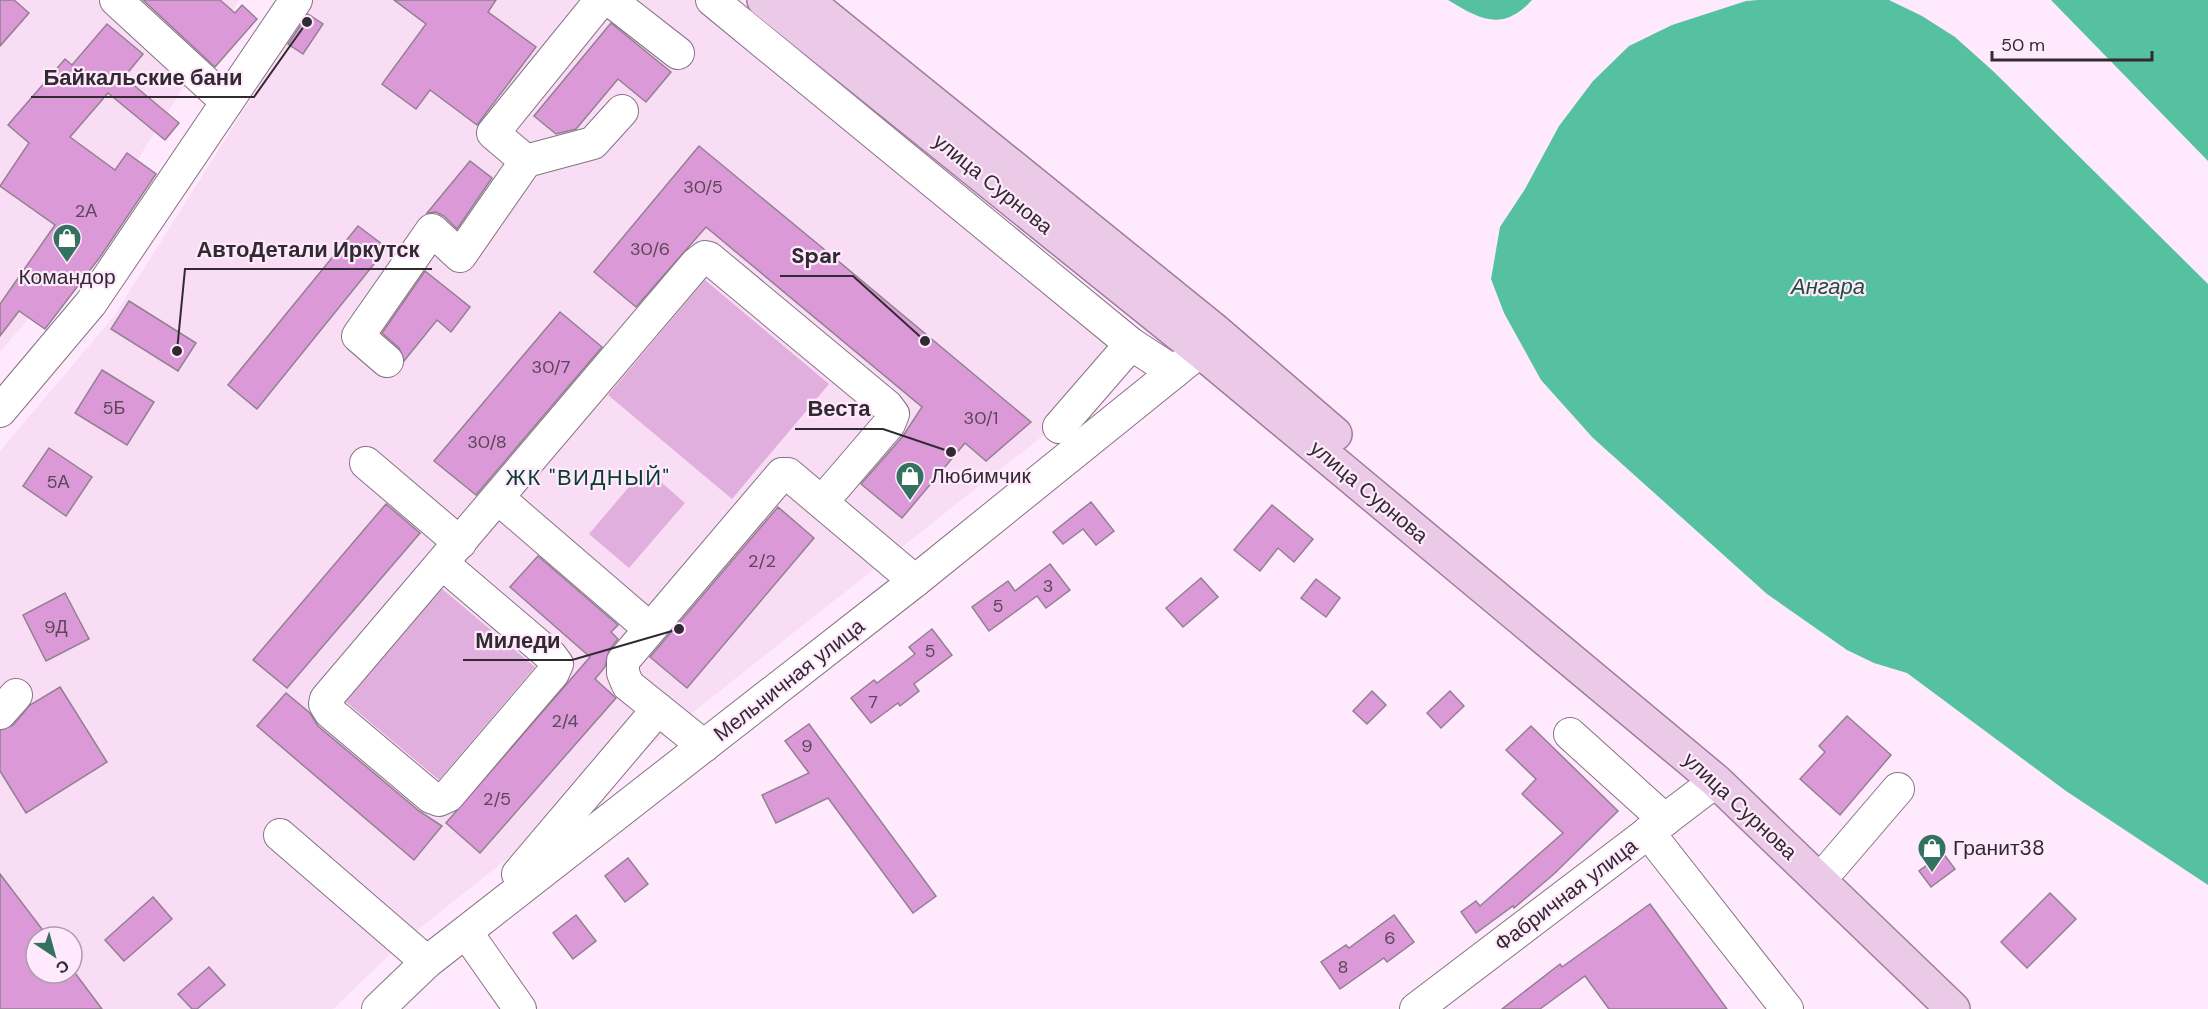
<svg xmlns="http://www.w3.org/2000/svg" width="2208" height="1009" font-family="'DM Sans',sans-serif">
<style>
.built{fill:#f8ddf5;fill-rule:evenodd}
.green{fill:#e1afdd}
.water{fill:#56c1a0}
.building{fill:#db9ad7;stroke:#928091;stroke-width:1.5}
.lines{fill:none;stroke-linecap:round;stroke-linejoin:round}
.minor-casing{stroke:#867384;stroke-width:34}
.major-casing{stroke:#a17b9e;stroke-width:36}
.minor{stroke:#fff;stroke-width:32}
.major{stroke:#ebcae8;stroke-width:33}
.labels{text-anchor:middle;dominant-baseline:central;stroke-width:4.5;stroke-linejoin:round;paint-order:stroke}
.number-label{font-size:18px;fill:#5c465a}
.street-label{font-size:21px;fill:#322a31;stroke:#ffeafd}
.poi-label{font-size:21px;fill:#322a31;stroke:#ffeafd;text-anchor:start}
.water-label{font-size:22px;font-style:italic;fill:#1e4c3d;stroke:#ffeafd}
.neighbourhood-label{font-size:22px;letter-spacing:1.5px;fill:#063d2f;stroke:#ffeafd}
.leader{fill:none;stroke:#322a31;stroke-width:2}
.callout-dot{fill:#322a31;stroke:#ffeafd;stroke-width:2}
.callout-label{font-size:22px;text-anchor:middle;font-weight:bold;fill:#322a31;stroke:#ffeafd;stroke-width:4.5;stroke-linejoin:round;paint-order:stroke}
</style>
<rect width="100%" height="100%" fill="#ffeafd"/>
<g class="built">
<path d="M0,0H239L61,280L0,352Z"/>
<path d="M313,0H713L1150,351L406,939L333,1009H0V451L114,316ZM36,937H72V973H36Z"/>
</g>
<g class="green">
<path d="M705,280L829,384L732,499L608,395Z"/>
<path d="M645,468L685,503L629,568L589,534Z"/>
<path d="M441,588L535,667L439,780L345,701Z"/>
</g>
<g class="water">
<path d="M1448,0H1532C1503,32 1481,20 1448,0Z"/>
<path d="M1758,0H1889L1922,16L1955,37L1993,71L2208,284V885L2066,791L1907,673L1874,663L1847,650L1767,594L1593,438L1541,380L1504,313L1491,279L1500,227L1525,189L1559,126L1593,81L1629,46L1672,25L1746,1Z"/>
<path d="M2051,0H2208V161Z"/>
</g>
<g class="building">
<path d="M0,0H14L29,13L0,46Z"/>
<path d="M143,0H220L235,13L242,5L257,19L215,67Z"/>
<path d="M394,0H496L488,12L536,47L477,125L430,90L416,109L382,84L426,24Z"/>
<path d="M308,14L323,24L303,54L288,44Z"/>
<path d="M611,23L671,72L646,102L618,79L576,129L556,134L534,116Z"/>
<path d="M107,24L143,54L124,77L179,123L165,140L108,93L70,137L115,170L127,153L156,174L100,257L45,329L19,311L0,336V304L55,225L0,186L29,143L8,125L65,59L72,65Z"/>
<path d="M699,146L819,245L1031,422L986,461L965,443L902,518L861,484L903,436L922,407L706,227L636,307L594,272Z"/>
<path d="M470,161L492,178L457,229L444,216L436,212L427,213Z"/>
<path d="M358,226L387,248L257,409L228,385Z"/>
<path d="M425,271L470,307L451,332L437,320L404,361L399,348L382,333Z"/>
<path d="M129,301L196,343L178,371L111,329Z"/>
<path d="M560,312L602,347L476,495L434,461Z"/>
<path d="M102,370L154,402L127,445L75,413Z"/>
<path d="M49,448L92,477L66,516L23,486Z"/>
<path d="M1091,502L1114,531L1096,545L1083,529L1063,544L1053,532Z"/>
<path d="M386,504L420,533L287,688L253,660Z"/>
<path d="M1272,505L1313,539L1294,562L1278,548L1260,571L1234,550Z"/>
<path d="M778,507L814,538L687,688L650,657Z"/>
<path d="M538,556L618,625L611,632L618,639L609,650L605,667L595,679L616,698L480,853L446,823L590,657L510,587Z"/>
<path d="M1050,564L1070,590L1046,608L1037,596L989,631L972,607L1008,581L1015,591Z"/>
<path d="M1201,578L1218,597L1183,627L1166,608Z"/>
<path d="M1316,579L1340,598L1326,617L1301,598Z"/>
<path d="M65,593L89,639L46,661L23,615Z"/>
<path d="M932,629L952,655L914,684L919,691L900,706L898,703L871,723L851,698L874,680L877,683L915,654L909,647Z"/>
<path d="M60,687L107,762L26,813L0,771V730L13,725L30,705Z"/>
<path d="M1372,691L1386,705L1367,724L1353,711Z"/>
<path d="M1450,691L1464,706L1441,728L1427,713Z"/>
<path d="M286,693L310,713L318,726L419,811L442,826L414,860L257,726Z"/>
<path d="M1847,716L1891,755L1840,815L1800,779L1825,752L1819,746Z"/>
<path d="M809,724L936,896L913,913L828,798L776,823L762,795L809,773L785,741Z"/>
<path d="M1531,726L1618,811L1554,874L1514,908L1513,906L1476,933L1461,912L1476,901L1480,906L1563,833L1522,794L1536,779L1506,750Z"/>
<path d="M1943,853L1955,869L1931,887L1919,871Z"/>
<path d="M628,858L648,884L625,902L605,876Z"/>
<path d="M0,874L48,937H36V973H75L102,1009H0Z"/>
<path d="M2050,893L2076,919L2027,968L2001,942Z"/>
<path d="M153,897L172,919L124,961L105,940Z"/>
<path d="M1650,904L1727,1009H1609L1585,976L1540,1009H1502L1560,964L1562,967Z"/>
<path d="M576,915L596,941L573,959L553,933Z"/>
<path d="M1394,915L1414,942L1387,962L1384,958L1340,989L1321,962L1346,945L1349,948Z"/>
<path d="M209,967L225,985L197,1009H192L178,994Z"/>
</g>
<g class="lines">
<g class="minor-casing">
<g id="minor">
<path d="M116,0L227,102"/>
<path d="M610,0L678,53"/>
<path d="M712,0L1131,344"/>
<path d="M526,161L593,143L622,111"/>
<path d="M387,361L358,336L432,230L460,256L526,161L493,133L601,0"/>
<path d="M0,411L91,303L296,0"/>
<path d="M1059,427L1131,344L1174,372"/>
<path d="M366,463L460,543"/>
<path d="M498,498L649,628"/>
<path d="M443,564L551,656L557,664L553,673L448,796L439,800L431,797L330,712L325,704L326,699L696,264L705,257L709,258L887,406L893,414L889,424L822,502"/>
<path d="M0,713L16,695"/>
<path d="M1570,734L1665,820"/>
<path d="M704,746L628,685L623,673V661L782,474H788L915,581"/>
<path d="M1648,832L1787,1009"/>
<path d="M280,835L427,962"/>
<path d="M1832,866L1898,789"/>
<path d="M518,874L658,709"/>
<path d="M466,932L520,1009"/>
<path d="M378,1009L427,962L915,581L1200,351"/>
<path d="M1416,1009L1716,781"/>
</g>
</g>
<g class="major-casing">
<g id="major">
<path d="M764,0L1200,351L1716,781L1953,1009"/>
<path d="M806,0L1213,329L1335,434"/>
</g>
</g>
<use href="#minor" class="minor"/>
<use href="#major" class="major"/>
</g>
<defs>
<g id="shop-pin" transform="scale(1.5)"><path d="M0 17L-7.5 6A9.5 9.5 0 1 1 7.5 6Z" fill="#34725f" stroke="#ffeafd"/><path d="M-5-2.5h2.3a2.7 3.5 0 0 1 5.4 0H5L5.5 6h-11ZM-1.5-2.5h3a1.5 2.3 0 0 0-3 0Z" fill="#fff"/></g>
</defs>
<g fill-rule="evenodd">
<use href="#shop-pin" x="67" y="238"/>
<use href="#shop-pin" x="910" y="476"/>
<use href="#shop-pin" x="1932" y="848"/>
</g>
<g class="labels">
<g class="number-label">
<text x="703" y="187">30/5</text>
<text x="86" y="211">2А</text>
<text x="650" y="249">30/6</text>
<text x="551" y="367">30/7</text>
<text x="114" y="408">5Б</text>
<text x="981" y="418">30/1</text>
<text x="487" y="442">30/8</text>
<text x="58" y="482">5А</text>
<text x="762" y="561">2/2</text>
<text x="1048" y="586">3</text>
<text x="998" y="606">5</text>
<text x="56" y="627">9Д</text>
<text x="930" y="651">5</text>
<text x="873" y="702">7</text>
<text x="565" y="721">2/4</text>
<text x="807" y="746">9</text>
<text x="497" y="799">2/5</text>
<text x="1390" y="938">6</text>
<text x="1343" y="967">8</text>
</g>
<g class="street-label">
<text transform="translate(993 184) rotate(39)">улица Сурнова</text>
<text transform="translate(1369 492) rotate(40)">улица Сурнова</text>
<text transform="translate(789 680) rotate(-38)">Мельничная улица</text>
<text transform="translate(1740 806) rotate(43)">улица Сурнова</text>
<text transform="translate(1566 895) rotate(-37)">Фабричная улица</text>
</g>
<g class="poi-label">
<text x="67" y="277" text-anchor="middle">Командор</text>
<text x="931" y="476">Любимчик</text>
<text x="1953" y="848">Гранит38</text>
</g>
<g class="water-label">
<text x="1828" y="286">Ангара</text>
</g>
<g class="neighbourhood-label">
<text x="588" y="477">ЖК "ВИДНЫЙ"</text>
</g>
</g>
<path class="leader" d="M307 22L254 97H31M177 351L185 269H432M925 341L853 276H780M951 452L883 429H795M679 629L572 660H463"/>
<g class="callout-dot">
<circle cx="307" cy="22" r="6"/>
<circle cx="177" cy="351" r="6"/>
<circle cx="925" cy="341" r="6"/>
<circle cx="951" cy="452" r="6"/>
<circle cx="679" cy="629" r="6"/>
</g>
<g class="callout-label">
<text x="143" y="85">Байкальские бани</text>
<text x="308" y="257">АвтоДетали Иркутск</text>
<text x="816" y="263">Spar</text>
<text x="839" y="416">Веста</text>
<text x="518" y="648">Миледи</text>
</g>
<g transform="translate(54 955) rotate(144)"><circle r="28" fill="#ffeafd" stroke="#ad9dab" stroke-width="1.5"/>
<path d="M0-4.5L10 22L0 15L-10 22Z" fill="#34725f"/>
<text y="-9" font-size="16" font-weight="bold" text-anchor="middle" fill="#322a31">С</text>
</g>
<path d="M1992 51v9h160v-9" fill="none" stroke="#322a31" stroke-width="3"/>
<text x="2001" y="51" font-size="18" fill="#322a31" stroke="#ffeafd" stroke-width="4.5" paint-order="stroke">50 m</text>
</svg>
